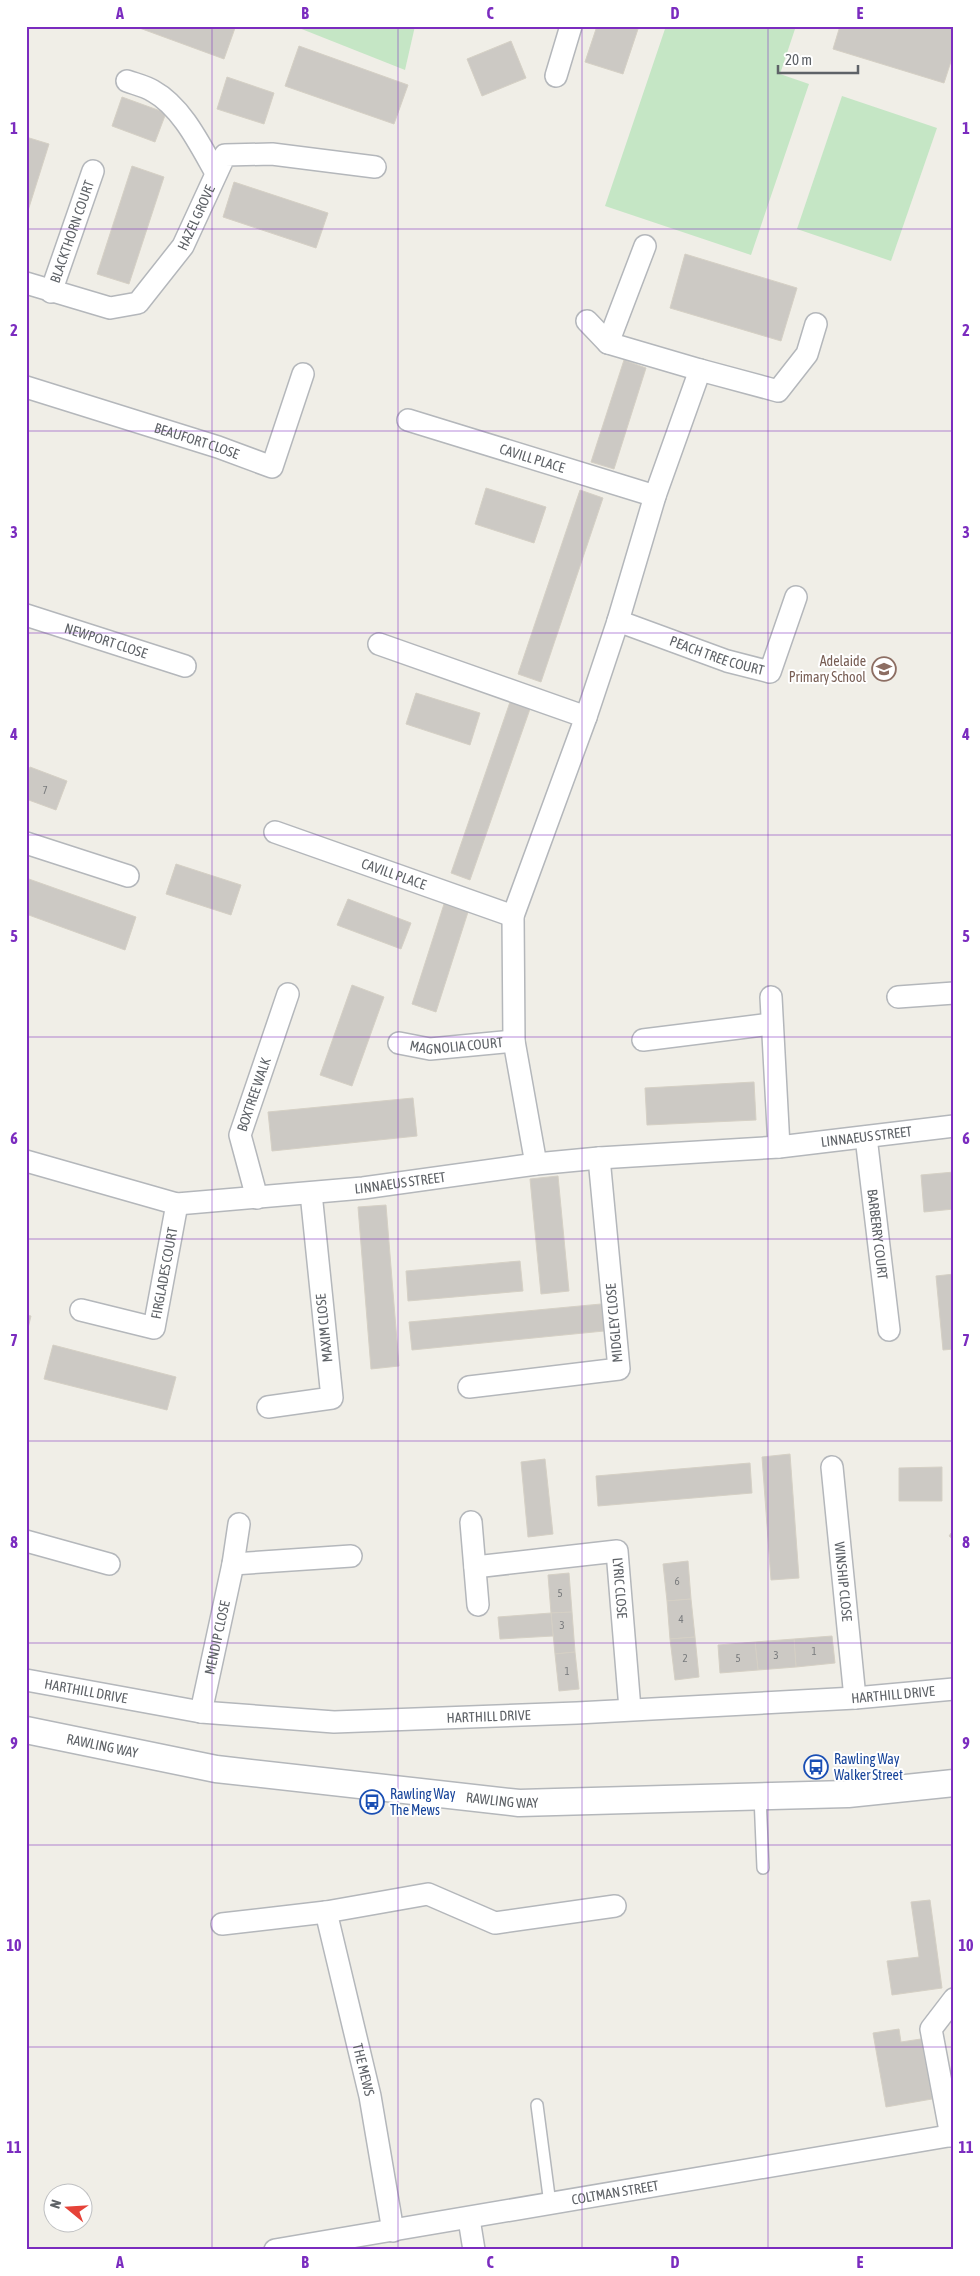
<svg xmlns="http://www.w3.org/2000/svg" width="980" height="2276" font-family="'Asap Condensed',sans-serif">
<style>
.green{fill:#c5e6c5}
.building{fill:#ccc9c4;stroke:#d5d0c5}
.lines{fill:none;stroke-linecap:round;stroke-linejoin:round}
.service-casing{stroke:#b4b7bb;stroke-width:14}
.minor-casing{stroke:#b4b7bb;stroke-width:24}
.tertiary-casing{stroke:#b4b7bb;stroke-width:29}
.service{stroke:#fff;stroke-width:11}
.minor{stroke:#fff;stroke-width:21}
.tertiary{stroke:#fff;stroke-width:26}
.grid{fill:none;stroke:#7b2cbf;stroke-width:1;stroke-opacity:0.55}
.labels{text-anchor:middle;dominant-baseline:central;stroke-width:4;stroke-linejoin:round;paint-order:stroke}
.number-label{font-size:11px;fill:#7a7c7e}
.street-label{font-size:14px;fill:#5e6267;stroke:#fff}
.education-label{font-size:14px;fill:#785e54;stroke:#fff;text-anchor:end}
.transit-label{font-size:14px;fill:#164399;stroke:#fff;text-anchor:start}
.neatline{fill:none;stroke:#7b2cbf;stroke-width:2}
.grid-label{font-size:16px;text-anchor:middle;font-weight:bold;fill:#7b2cbf}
</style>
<rect width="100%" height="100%" fill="#f0eee7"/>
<g class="green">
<path d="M294,26H415L405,70Z"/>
<path d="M666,26H796L780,74L809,84L751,255L605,206Z"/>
<path d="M842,96L937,128L891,261L797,229Z"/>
</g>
<g class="building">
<path d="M134,26H230L235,28L224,59Z"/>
<path d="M597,26H630L638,29L623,74L585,62Z"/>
<path d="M840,26H954V52L944,83L833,49Z"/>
<path d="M511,41L526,78L482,96L467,59Z"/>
<path d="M299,46L408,85L394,124L285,86Z"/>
<path d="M227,77L274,93L264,124L217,109Z"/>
<path d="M122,97L166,113L155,142L112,126Z"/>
<path d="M26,137L49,144L26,217Z"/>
<path d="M132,166L164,177L129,284L97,274Z"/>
<path d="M234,182L328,213L316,248L223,217Z"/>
<path d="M685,254L797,288L781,341L670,308Z"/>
<path d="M624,360L646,368L614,469L591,462Z"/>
<path d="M486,488L546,507L534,543L475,524Z"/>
<path d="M580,490L603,498L541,682L518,674Z"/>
<path d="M416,693L480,713L470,745L406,724Z"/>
<path d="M510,702L530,709L470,880L451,873Z"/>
<path d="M30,767L67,781L56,810L26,799V777Z"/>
<path d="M176,864L241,885L231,915L166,894Z"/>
<path d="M26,878L136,917L125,950L26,914Z"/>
<path d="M348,899L411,923L401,949L337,925Z"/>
<path d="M444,904L468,912L436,1012L412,1004Z"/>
<path d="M352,985L384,997L352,1086L320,1075Z"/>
<path d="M754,1082L756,1120L647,1125L645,1088Z"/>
<path d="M413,1098L417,1136L272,1151L268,1112Z"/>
<path d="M954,1172V1209L924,1212L921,1175Z"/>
<path d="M558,1176L569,1291L541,1294L530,1179Z"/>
<path d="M386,1205L399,1366L371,1369L358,1207Z"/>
<path d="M520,1261L523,1291L408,1301L406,1271Z"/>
<path d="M954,1274V1349L943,1350L936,1276Z"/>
<path d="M601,1304L604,1331L412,1350L409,1322Z"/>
<path d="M26,1315L31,1316L26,1336Z"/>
<path d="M53,1345L176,1377L167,1410L44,1379Z"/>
<path d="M790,1454L799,1578L771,1580L762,1457Z"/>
<path d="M545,1459L553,1534L528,1537L521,1462Z"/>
<path d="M750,1463L752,1493L598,1506L596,1476Z"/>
<path d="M942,1467V1501H899V1468Z"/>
<path d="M954,1529V1540L949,1536Z"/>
<path d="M688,1561L691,1599L667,1601L663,1564Z"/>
<path d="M569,1573L572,1612L551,1613L548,1575Z"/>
<path d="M691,1599L695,1637L670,1639L667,1601Z"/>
<path d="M572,1612L575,1652L555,1654L551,1613Z"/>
<path d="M551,1613L553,1636L500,1639L498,1617Z"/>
<path d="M832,1636L835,1663L796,1667L794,1639Z"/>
<path d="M695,1637L699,1677L675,1680L670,1639Z"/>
<path d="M794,1639L796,1667L758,1670L755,1642Z"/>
<path d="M755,1642L758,1670L720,1673L718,1645Z"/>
<path d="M575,1652L579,1689L559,1691L555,1654Z"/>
<path d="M930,1900L942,1988L892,1995L887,1961L919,1957L911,1902Z"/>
<path d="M899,2029L901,2042L921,2039L932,2099L886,2107L873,2033Z"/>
</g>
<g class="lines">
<g class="service-casing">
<g id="service">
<path d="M760,1796L763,1868"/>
<path d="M537,2105L550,2204"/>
</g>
</g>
<g class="minor-casing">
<g id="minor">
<path d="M556,76L571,26"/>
<path d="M127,81C135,84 145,86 153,91C182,107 200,145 216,173"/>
<path id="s1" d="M26,283L110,308L138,303L183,246L225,155L272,154L375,167"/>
<path id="s2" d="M51,292L93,171"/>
<path d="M608,343L645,246"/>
<path d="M700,370L778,391L807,354L816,324"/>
<path id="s3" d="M26,387L218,447L272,467L303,374"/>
<path id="s4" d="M408,420L655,496"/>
<path id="s5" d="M26,615L185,666"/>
<path id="s6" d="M618,621L727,661L770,672L796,597"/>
<path d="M379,644L586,717"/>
<path id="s7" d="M275,832L513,916"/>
<path d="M26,843L128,876"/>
<path d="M771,997L779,1147"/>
<path d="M898,997L954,993"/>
<path d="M643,1040L771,1024"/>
<path id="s8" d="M399,1043L430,1049L514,1041"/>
<path id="s9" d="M866,1137L889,1330"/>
<path id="s10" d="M26,1161L177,1204L363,1188L536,1164L599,1158L779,1147L954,1126"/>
<path d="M536,1164L514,1041L513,916L586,717L618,621L655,496L700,370L608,343L587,321"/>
<path id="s11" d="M257,1198L240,1135L288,994"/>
<path id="s12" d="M81,1310L154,1328L177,1204"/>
<path d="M469,1387L619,1369L599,1158"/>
<path d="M268,1407L332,1398L311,1193"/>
<path id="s13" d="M832,1467L855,1698"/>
<path d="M471,1522L478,1605"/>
<path d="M26,1541L109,1564"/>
<path d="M233,1564L351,1556"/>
<path id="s14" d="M475,1567L617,1551L630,1709"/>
<path id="s15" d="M26,1680L201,1712L334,1722L577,1713L855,1698L954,1689"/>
<path id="s16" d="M201,1712L233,1564L239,1524"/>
<path id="s17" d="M326,1912L370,2096L393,2231"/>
<path d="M222,1924L326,1912L428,1894L495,1923L615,1906"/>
<path d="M951,2136L931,2029L954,1999"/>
<path d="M469,2219L474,2250"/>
<path id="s18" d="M275,2250L954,2135"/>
</g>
</g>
<g class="tertiary-casing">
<g id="tertiary">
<path id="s19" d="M26,1730L216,1769L519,1803L848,1794L954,1783"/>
</g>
</g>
<use href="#service" class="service"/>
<use href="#minor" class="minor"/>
<use href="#tertiary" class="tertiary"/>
</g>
<path class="grid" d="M212,26V2250M398,26V2250M582,26V2250M768,26V2250M26,229H954M26,431H954M26,633H954M26,835H954M26,1037H954M26,1239H954M26,1441H954M26,1643H954M26,1845H954M26,2047H954"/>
<defs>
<g id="school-ring" transform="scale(1.25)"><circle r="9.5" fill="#fff" stroke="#8d6e63" stroke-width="1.5"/><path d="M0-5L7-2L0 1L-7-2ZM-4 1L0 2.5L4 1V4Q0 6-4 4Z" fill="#8d6e63"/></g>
<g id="bus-ring" transform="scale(1.25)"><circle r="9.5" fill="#fff" stroke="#1a4fb4" stroke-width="1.5"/><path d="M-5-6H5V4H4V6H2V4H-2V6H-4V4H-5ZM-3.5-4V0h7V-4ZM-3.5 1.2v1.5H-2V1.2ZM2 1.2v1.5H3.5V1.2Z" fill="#1a4fb4"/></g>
</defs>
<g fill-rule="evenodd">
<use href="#school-ring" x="884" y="669"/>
<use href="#bus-ring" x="816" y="1767"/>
<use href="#bus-ring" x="372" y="1802"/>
</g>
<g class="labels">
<g class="number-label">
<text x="45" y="790">7</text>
<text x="677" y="1581">6</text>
<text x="560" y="1593">5</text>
<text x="681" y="1619">4</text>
<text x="562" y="1625">3</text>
<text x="814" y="1651">1</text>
<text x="776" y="1655">3</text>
<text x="685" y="1658">2</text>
<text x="738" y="1658">5</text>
<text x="567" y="1671">1</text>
</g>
<g class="street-label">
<text stroke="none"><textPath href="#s1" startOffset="220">HAZEL GROVE</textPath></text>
<text stroke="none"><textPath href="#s2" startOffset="64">BLACKTHORN COURT</textPath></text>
<text stroke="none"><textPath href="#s3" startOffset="179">BEAUFORT CLOSE</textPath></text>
<text stroke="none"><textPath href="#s4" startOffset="130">CAVILL PLACE</textPath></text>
<text stroke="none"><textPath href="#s5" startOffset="84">NEWPORT CLOSE</textPath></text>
<text stroke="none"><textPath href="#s6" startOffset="105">PEACH TREE COURT</textPath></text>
<text stroke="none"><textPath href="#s7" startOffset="126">CAVILL PLACE</textPath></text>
<text stroke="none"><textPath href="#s8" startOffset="58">MAGNOLIA COURT</textPath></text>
<text stroke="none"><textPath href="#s11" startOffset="108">BOXTREE WALK</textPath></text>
<text stroke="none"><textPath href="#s10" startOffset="850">LINNAEUS STREET</textPath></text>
<text stroke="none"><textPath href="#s10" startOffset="381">LINNAEUS STREET</textPath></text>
<text stroke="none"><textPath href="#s9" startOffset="98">BARBERRY COURT</textPath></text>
<text stroke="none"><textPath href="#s12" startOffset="131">FIRGLADES COURT</textPath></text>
<text transform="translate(614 1323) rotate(-95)">MIDGLEY CLOSE</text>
<text transform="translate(324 1328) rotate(-96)">MAXIM CLOSE</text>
<text stroke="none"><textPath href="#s13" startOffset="115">WINSHIP CLOSE</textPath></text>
<text stroke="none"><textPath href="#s14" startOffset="180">LYRIC CLOSE</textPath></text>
<text stroke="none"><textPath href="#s16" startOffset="76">MENDIP CLOSE</textPath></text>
<text stroke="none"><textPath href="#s15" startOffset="61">HARTHILL DRIVE</textPath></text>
<text stroke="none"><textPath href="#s15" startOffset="871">HARTHILL DRIVE</textPath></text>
<text stroke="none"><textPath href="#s15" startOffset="466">HARTHILL DRIVE</textPath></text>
<text stroke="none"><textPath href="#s19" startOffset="78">RAWLING WAY</textPath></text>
<text stroke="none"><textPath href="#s19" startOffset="482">RAWLING WAY</textPath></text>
<text stroke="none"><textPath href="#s17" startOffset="162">THE MEWS</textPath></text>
<text stroke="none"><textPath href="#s18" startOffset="345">COLTMAN STREET</textPath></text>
</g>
<g class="education-label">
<text x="866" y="661">Adelaide<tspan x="866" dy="16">Primary School</tspan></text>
</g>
<g class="transit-label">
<text x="834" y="1759">Rawling Way<tspan x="834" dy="16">Walker Street</tspan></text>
<text x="390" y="1794">Rawling Way<tspan x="390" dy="16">The Mews</tspan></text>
</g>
</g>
<rect width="980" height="2276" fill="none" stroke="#ffffff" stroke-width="55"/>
<g transform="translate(68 2208) rotate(288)"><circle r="24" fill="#ffffff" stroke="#bfc0c2"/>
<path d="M0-4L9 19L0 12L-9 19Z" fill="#e54238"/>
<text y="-8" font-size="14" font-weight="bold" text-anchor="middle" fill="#5e6267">N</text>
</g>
<path d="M778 65v8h80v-8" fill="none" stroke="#5e6267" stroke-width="2.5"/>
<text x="785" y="65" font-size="15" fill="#5e6267" stroke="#ffffff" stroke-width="4" paint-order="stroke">20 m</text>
<rect x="28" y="28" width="924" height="2220" class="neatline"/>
<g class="grid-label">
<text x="120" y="19">A</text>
<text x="305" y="19">B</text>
<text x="490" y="19">C</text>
<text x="675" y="19">D</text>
<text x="860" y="19">E</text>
<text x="14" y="134">1</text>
<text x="966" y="134">1</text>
<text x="14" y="336">2</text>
<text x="966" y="336">2</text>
<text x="14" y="538">3</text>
<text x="966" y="538">3</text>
<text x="14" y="740">4</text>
<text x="966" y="740">4</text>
<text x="14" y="942">5</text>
<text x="966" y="942">5</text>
<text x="14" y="1144">6</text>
<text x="966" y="1144">6</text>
<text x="14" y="1346">7</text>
<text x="966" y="1346">7</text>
<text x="14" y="1548">8</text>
<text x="966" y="1548">8</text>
<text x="14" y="1749">9</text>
<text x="966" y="1749">9</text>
<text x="14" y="1951">10</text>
<text x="966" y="1951">10</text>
<text x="14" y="2153">11</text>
<text x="966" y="2153">11</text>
<text x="120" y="2268">A</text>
<text x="305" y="2268">B</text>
<text x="490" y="2268">C</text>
<text x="675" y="2268">D</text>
<text x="860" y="2268">E</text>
</g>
</svg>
